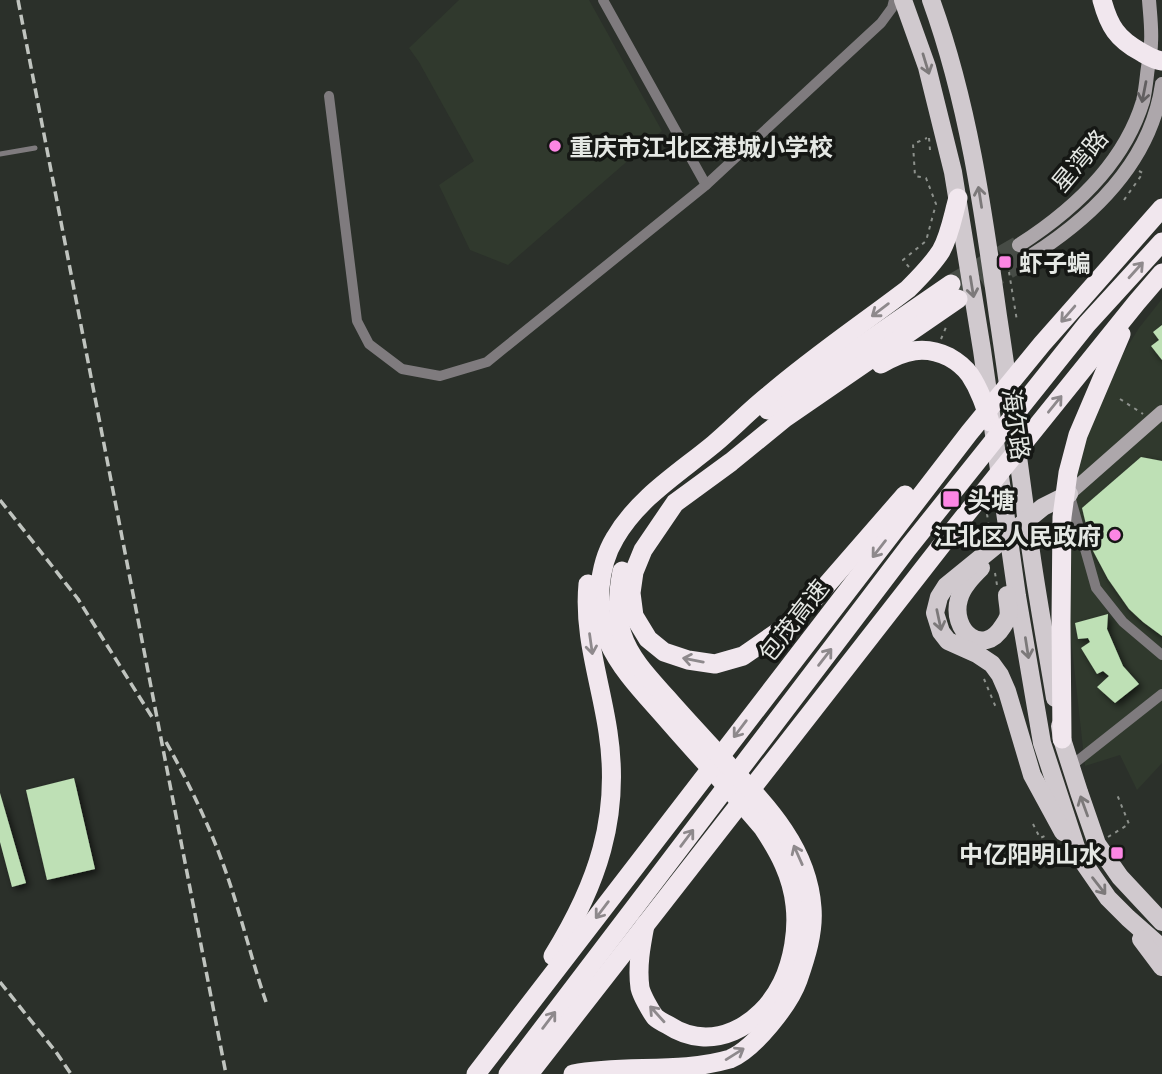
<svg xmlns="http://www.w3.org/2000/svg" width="1162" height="1074" font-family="'Golos Text','Noto Sans SC',sans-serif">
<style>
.built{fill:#30392d}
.building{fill:#bee0b5;filter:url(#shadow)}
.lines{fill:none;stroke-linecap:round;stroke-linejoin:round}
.highway-tunnel{stroke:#474c46;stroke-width:19;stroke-dasharray:19 10;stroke-linecap:butt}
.path{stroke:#8d918c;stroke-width:2;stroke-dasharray:3.5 5;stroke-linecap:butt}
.lane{stroke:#7f7b7e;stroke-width:5}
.street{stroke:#7f7b7e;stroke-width:10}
.secondary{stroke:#ada7ab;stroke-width:14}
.primary{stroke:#d0c9ce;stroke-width:18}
.highway{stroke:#f1e7ee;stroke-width:19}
.rail{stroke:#c0c4bf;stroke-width:3.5;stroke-dasharray:10 5;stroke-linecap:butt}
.oneway{stroke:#7c797a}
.oneway2{stroke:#615f60}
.oneway3{stroke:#8e898c}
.poi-dot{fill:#fc86e4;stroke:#151714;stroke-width:2.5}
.labels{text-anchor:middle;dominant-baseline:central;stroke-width:7;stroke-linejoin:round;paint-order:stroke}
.poi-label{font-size:24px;font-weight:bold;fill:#e5e8e4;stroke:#151714;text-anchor:start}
.street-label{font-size:24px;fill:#e5e8e4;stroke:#151714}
</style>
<defs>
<filter id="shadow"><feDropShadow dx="3.5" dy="3.5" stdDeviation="3.5" flood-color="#0009"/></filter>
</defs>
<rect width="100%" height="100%" fill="#2b302a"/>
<g class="built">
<path d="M459,0H589L662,131L508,265L470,250L439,185L474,161L419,62L409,48Z"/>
<path d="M1162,299V763L1137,790L1120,755L1085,766L1069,621L1071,509L1080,455L1102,396L1121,357L1139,328Z"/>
</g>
<g class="building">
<path d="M1162,325V360L1151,346L1159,340L1153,332Z"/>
<path d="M1141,457L1162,461V636L1143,622L1129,609L1108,579L1092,549L1082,508Z"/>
<path d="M1108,614L1107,629L1123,666L1139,684L1115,703L1097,687L1109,676L1103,671L1097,674L1081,648L1090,642L1088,638L1078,639L1075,623Z"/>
<path d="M74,778L95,869L47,880L26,790Z"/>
<path d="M0,793L26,883L12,887L0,842Z"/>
</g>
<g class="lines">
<g class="highway-tunnel">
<path d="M951,284L1019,245"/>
<path d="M958,299L1031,256"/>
</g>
<g class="path">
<path d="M929,138L930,150"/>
<path d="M1124,200L1143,173L1139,171"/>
<path d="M909,267L903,260L926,241L936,204L926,178L915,176L913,144L927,138"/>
<path d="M1009,272L1017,321"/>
<path d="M941,339L947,325"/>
<path d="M1120,399L1143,414"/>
<path d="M987,514L990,533"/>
<path d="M995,573L997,585"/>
<path d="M984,679L997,710"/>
<path d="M1033,824L1040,838L1047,835"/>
<path d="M1108,837L1129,824L1116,792"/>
</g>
<path class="lane" d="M0,154L35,148"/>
<g class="street">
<path d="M603,0L706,185"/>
<path d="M329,96L357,321L369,344L402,369L440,376L487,362L706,185L881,23L892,8L894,0"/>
<path d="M1070,496L1096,588L1123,622L1162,655"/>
<path d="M1071,766L1162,694"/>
</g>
<g class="secondary">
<path d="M1019,245C1072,211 1124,164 1143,101C1145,93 1146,84 1147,75C1148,64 1151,54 1151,43C1152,29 1150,14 1149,0"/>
<path d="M1031,256C1094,216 1151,161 1162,84"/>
<path d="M1069,494L1162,412"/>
</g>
<g class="primary">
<path d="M903,0L927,67L953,172L982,350L1017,596L1042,743L1079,856L1108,898L1128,918L1162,948"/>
<path d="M931,0C968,102 983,209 998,316C1010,394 1020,473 1031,552C1038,601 1047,650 1055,698"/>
<path d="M981,568C972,577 962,587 959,599C950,630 983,659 1003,626C1005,623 1007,620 1008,617C1010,611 1007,602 1007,595"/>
<path d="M1060,726L1062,739L1079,792L1097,844L1120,877L1162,922"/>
<path d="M1063,832L1032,775L1007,691L1000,675L992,664L977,654L948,641L941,632L935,613L939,597L946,586L1043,507L1069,494"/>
<path d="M1141,939L1162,967"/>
</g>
<g class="highway">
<path d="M1102,0C1109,26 1117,39 1141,52C1148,56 1154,60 1162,61"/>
<path d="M881,364C904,350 925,345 949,357C958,362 965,368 970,375C980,390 985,406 990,422"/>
<path d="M768,410L951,284"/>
<path d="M905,495L817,596L785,627L743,656L715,664L688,660L664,652L648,639L634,616L631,593L634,572L643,550L675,503L731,462L785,418L958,299"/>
<path d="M1062,739L1061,622L1062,517L1068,473L1078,435L1121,334"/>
<path d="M645,925C641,946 637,967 640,988C642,996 650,1010 655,1017C658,1020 664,1023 668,1025C712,1054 761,1026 782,983C793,960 798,930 795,905C792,876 779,852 763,828C731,790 697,754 665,717C644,693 621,670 608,641C594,611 598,566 615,538C638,498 679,473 714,444C733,428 750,410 769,395C813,357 862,324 908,289C920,277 932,265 941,251C950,235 953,215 958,198"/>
<path d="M553,956C597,885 621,817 608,732C601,683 583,635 588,584"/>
<path d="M476,1074L969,433L1042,344L1162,208"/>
<path d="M508,1074L908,548L1087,324L1162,242"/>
<path d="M529,1074L955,528L1137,302L1162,273"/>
<path d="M573,1074C625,1064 679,1074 730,1059C754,1049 789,1005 798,980C806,957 814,932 812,908C808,848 767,806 728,765C708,743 687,721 667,698C650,679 630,659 622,634C616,613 618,592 622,571"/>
</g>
<g class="rail">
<path d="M18,0L226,1074"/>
<path d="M0,500L78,599L152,717"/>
<path d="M166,742C190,785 212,831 228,878C242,919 252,961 266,1002"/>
<path d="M0,982L56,1052L71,1074"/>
</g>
</g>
<defs><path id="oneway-shaft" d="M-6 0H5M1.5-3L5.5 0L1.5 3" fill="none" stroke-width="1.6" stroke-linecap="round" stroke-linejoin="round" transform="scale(1.75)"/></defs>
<g class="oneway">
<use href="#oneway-shaft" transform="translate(926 64) rotate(73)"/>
<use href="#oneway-shaft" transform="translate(980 197) rotate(-99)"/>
<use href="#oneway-shaft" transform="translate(972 287) rotate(81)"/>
<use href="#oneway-shaft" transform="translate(939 620) rotate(78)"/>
<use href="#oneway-shaft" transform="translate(1027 648) rotate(81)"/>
<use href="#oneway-shaft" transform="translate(1084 806) rotate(-110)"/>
<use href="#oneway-shaft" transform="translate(1099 886) rotate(52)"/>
</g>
<use class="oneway2" href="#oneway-shaft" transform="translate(1144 92) rotate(101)"/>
<g class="oneway3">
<use href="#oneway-shaft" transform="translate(1136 270) rotate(-48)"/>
<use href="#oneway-shaft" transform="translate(880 310) rotate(143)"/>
<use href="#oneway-shaft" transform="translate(1068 314) rotate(131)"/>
<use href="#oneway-shaft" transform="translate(1055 404) rotate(-51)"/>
<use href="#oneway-shaft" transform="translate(879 549) rotate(128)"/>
<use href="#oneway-shaft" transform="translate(591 644) rotate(82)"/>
<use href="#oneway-shaft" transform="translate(825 657) rotate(-52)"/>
<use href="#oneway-shaft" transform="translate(693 660) rotate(-169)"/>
<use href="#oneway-shaft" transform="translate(740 729) rotate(127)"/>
<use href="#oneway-shaft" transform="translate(687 838) rotate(-53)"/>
<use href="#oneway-shaft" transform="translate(798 855) rotate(-114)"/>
<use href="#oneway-shaft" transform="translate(602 910) rotate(127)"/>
<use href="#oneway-shaft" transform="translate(657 1014) rotate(-132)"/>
<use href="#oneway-shaft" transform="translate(549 1020) rotate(-53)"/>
<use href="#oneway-shaft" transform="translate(735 1054) rotate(-32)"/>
</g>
<g class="poi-dot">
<circle cx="555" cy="146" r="7"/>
<rect x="998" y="255" width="14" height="14" rx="3.5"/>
<rect x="942" y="490" width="18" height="18" rx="3.5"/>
<circle cx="1115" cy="535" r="7"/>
<rect x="1110" y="846" width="14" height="14" rx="3.5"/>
</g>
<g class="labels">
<g class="poi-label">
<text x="569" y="146">重庆市江北区港城小学校</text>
<text x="1019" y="262">虾子蝙</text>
<text x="967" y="499">头塘</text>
<text x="1101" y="535" text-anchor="end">江北区人民政府</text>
<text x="1103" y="853" text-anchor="end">中亿阳明山水</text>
</g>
<g class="street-label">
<text transform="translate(1079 160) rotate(-50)">星湾路</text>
<text transform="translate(1017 424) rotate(82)">海尔路</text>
<text transform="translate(793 620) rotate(-52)">包茂高速</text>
</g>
</g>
</svg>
